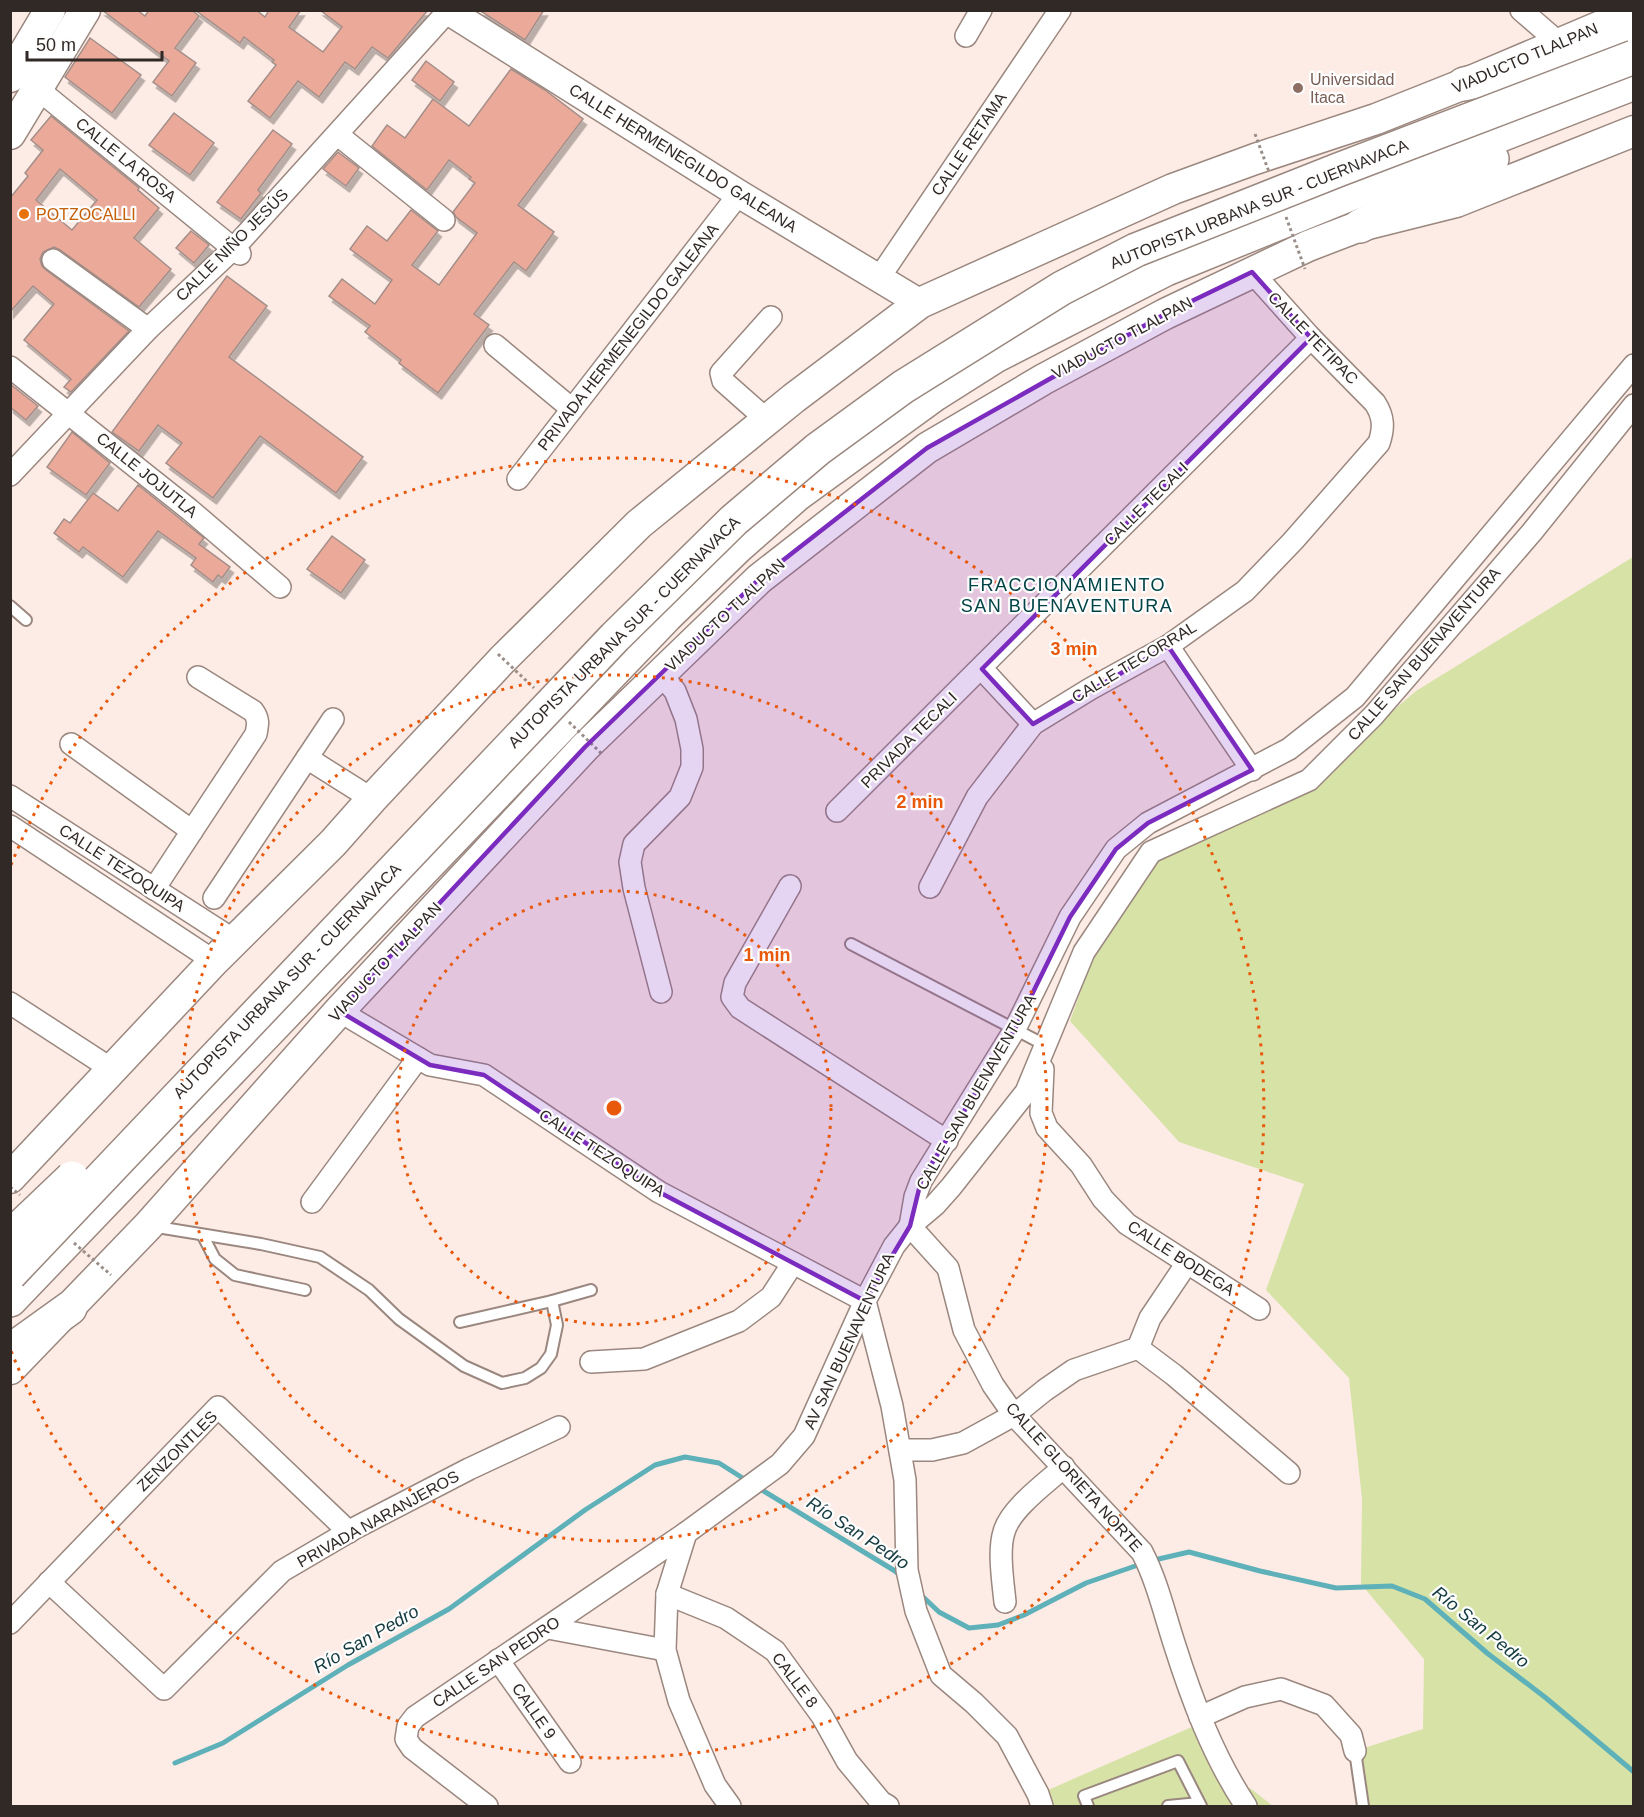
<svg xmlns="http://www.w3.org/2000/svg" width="1644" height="1817" font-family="Arial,sans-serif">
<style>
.green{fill:#d6e2a6}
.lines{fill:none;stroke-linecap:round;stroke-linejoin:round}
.stream{stroke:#5eb1b9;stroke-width:5}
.building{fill:#ebaa99;stroke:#a38e89;stroke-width:1.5;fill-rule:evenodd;filter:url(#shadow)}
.service-casing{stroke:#9a877f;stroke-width:14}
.minor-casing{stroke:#9a877f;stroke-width:24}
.tertiary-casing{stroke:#9a877f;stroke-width:30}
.secondary-casing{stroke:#9a877f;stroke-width:33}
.motorway-casing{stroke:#9a877f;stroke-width:36}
.service{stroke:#fff;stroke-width:10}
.minor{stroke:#fff;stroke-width:21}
.tertiary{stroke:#fff;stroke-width:27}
.secondary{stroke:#fff;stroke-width:30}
.motorway{stroke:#fff;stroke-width:33}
.motorway-bridge-casing{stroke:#9a877f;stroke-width:36;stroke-linecap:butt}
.path-bridge{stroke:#9a8e88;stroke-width:3;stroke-dasharray:3 3;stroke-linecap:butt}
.motorway-bridge{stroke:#fff;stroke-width:33}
.marked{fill:#7b2cbf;fill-opacity:0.2;stroke:#7b2cbf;stroke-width:4.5;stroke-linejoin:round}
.ring{fill:none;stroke:#e8590c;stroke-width:3;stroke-dasharray:3 6}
.education-dot{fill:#8d6e63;stroke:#fdfdfd;stroke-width:2}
.food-dot{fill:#e8710a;stroke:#fdfdfd;stroke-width:2}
.labels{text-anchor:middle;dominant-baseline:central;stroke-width:4.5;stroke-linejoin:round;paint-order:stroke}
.street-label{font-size:16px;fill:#302925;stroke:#fdfdfd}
.education-label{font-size:16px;fill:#785e54;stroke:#fdfdfd;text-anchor:start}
.food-label{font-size:16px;fill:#c56008;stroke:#fdfdfd;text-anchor:start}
.neighbourhood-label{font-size:18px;letter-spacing:1.5px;fill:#004346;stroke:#fdfdfd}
.water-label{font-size:18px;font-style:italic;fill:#133b3f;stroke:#fdfdfd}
.centre{fill:#e8590c;stroke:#fdfdfd;stroke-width:3}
.ring-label{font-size:18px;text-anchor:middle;font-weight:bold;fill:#e8590c;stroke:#fdfdfd;stroke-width:4.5;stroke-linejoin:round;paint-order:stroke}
</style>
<defs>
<filter id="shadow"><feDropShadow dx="3.5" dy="6" stdDeviation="0" flood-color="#0004"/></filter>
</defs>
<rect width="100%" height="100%" fill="#fdece5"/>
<g class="green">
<path d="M1633,557V1806H1358L1349,1753L1423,1729L1424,1659L1361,1584L1362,1499L1349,1378L1266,1290L1304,1184L1179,1142L1070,1021L1094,955L1169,844L1349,748L1416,691Z"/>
<path d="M1194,1726L1226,1794L1250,1788L1273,1806H1055L1048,1790Z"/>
</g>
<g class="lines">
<g class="stream">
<path d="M757,1487L895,1571L902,1577"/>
<path d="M1150,1561L1189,1552L1260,1571L1336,1588L1392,1586L1425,1599L1487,1653L1546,1698L1634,1772"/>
<path d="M920,1594L939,1612L969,1628L998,1625L1024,1615L1086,1583L1141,1564"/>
<path d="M175,1763L223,1743L348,1665L449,1609L585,1510L655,1465L685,1457L719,1463L749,1482"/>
</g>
</g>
<g class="building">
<path d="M102,10H137L145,16L149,10H192L199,16L175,48L196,63L172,96L153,82L169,61Z"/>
<path d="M195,10H256L265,17L269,10H301L289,27L323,52L342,27L320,10H428L388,58L372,47L355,69L345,62L319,97L298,81L270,118L248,101L276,65L272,62L274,60L244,37L240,43Z"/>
<path d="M479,10H544L525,40Z"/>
<path d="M90,38L141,75L112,113L65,77Z"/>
<path d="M426,61L454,82L440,101L412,80Z"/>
<path d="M511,69L545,90L583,119L518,205L554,232L526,271L514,262L474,314L489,325L438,393L399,363L401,360L365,332L370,326L329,296L342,279L375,304L392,280L350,249L367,226L387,241L411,210L438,231L412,265L439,285L477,233L456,217L453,212L475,183L469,179L471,177L449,160L427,190L372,146L387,125L405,138L433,99L469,126Z"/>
<path d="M174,113L214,143L190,175L149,145Z"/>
<path d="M51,116L139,188L138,190L159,208L134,238L171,269L139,307L60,250L54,247L43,252L40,259L42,266L46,270L129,331L71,392L64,387L71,379L24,340L54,304L33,286L10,312V198L28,176L25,173L43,150L31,140ZM60,169L97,200L72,230L36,200Z"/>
<path d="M273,130L292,144L258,190L261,193L241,219L217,202Z"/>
<path d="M338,152L359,168L346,186L323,169Z"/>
<path d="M191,231L209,245L194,263L176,248Z"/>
<path d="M227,276L267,306L229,357L363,457L336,493L260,436L213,498L166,463L182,443L158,425L139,451L112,432Z"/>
<path d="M10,384L38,406L26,420L10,407Z"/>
<path d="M72,432L110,463L86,495L47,467Z"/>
<path d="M138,485L204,538L199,544L230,567L222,578L218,575L213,582L191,565L196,558L158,531L123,577L83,547L79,552L54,533L64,519L70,523L93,493L118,511Z"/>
<path d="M332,536L365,560L341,593L307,569Z"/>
</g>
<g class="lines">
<g class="service-casing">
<g id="service">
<path d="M10,606L26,620"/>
<path d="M851,944L1045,1045"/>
<path d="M151,1226L261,1244L320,1257L369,1290L399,1319L464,1366L502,1383L525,1378L541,1368L551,1354L557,1325L552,1301L460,1322"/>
<path d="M203,1236L215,1259L235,1275L305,1290"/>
<path d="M552,1301L591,1290"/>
<path d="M1355,1751L1363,1806"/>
<path d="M1088,1806L1084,1796L1178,1761L1201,1806"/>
<path d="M1168,1806L1199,1803"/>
</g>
</g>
<g class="minor-casing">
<g id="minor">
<path d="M1521,10L1559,43"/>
<path d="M966,36L981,10"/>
<path d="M28,81L240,254"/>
<path d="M338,135L444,220"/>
<path d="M53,260L148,329"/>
<path d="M879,278L1060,10"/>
<path d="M495,345L572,409"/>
<path d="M10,367L190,510L280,587"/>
<path d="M767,420L723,381L721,373L771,317"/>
<path d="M10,475L148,329L233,249L449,10"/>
<path d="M518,479L739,194"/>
<path d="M1168,646L1252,770"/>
<path d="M982,669L1033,724"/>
<path d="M661,675L675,691L686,719L692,749V767L680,797L634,844L630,862L634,888L661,992"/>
<path d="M71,744L192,831L256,734C258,724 259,719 253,711L198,677"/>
<path d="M307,758L333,719"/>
<path d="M10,796L234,940"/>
<path d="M837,811L1311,338"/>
<path d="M10,826L214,961"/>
<path d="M790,886L735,983L732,997L740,1008L947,1141"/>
<path d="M930,887L977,797L1033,724L1090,689L1168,646L1245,591L1293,541L1379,443C1384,428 1384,417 1375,403L1311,338L1252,272"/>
<path d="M154,889L192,831"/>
<path d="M214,898L307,758L372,799"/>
<path d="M10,1003L113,1070"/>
<path d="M339,1011L430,1065L484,1075L659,1192L865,1301L892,1406L905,1480L907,1570L916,1611L941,1675L974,1703L1007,1736L1038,1794L1042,1806"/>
<path d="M1043,1069L1041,1113L1047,1128L1081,1165L1103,1199L1127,1224L1259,1309"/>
<path d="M312,1202L418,1058"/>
<path d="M910,1226L915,1197L921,1181L1015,1029L1070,917L1116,849L1148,823L1289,749L1355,697L1634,365"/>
<path d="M910,1226L948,1268L964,1330L993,1385L1014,1415L1142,1552C1157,1581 1164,1612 1174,1643C1192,1700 1213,1756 1246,1806"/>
<path d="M1138,1348L1174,1375L1289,1473"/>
<path d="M591,1362L644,1359L739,1321L771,1297L793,1263"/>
<path d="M900,1450H932L963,1443L1014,1415L1045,1390L1074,1370L1138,1348L1150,1318L1187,1263"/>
<path d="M49,1582L164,1689L282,1571L357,1527L469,1469L559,1427"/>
<path d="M667,1594L726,1618L775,1651L822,1716L847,1761L881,1802L888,1806"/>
<path d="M1005,1602C1003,1582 998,1550 1004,1532C1010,1509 1046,1483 1064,1467"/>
<path d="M10,1623L218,1407L349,1532"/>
<path d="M548,1628L665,1650"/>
<path d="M498,1660L570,1762"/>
<path d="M1200,1717L1245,1697L1281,1689L1324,1705L1351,1735L1355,1751"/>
<path d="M487,1806L412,1748L406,1739L408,1726L415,1717L686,1533"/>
<path d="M730,1806L715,1785L679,1701L665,1650L667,1594L686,1533L780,1464L804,1436L865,1301L894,1246L910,1226L935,1205L951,1187L1026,1092L1084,952L1151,852L1309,780L1374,715L1532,532L1634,405"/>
</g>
</g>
<g class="tertiary-casing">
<path id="tertiary" d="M447,10L739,194L920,303"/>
</g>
<g class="secondary-casing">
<g id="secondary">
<path d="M10,77L50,10"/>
<path d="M10,134L85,10"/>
<path d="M10,1178L214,961L333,843L372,799L503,659L639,524L794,398L920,303L1173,189L1255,159L1376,119L1464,84L1634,12"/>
<path d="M10,1369L148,1226L339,1011L585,747L759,579L927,448L1044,379L1165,314L1308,246L1360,226L1456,202L1634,131"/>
</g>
</g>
<g class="motorway-casing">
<g id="motorway">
<path d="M1464,84L1634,44"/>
<path d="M1360,226L1492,159"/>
<path d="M10,1300L666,616L736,548L796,495L935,394L995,356L1166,269L1382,181L1634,83"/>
<path d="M10,1351L70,1308"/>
</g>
</g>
<use href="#service" class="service"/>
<use href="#minor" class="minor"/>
<use href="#tertiary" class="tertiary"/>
<use href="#secondary" class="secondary"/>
<use href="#motorway" class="motorway"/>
<g class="motorway-bridge-casing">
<g id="motorway-bridge">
<path d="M10,1237L72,1178"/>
<path d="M10,1274L615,637L734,520L818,449L903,387L1062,288L1136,250L1338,170L1634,57"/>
</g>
</g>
<g class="path-bridge">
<path d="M1255,134L1269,172"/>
<path d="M1286,217L1305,269"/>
<path d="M498,654L534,688"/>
<path d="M569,722L602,754"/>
<path d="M10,1187L20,1195"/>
<path d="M74,1243L111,1275"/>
</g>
<use href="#motorway-bridge" class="motorway-bridge"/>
</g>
<path class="marked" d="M1252,272L1311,338L982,669L1033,724L1168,646L1252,770L1148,823L1116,849L1070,917L1015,1029L921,1181L910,1226L865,1301L659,1192L484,1075L430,1065L339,1011L585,747L759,579L927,448L1165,314Z"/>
<g class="ring">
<circle cx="614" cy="1108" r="217"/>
<circle cx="614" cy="1108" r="433"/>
<path d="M11 865A650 650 0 1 1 11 1351"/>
</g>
<circle class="education-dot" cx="1298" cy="88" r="6"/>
<circle class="food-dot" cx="24" cy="214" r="6"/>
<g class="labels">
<g class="street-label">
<text transform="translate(1525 58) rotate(-23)">VIADUCTO TLALPAN</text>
<text transform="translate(969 144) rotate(-56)">CALLE RETAMA</text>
<text transform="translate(683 158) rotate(32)">CALLE HERMENEGILDO GALEANA</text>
<text transform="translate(126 160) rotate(39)">CALLE LA ROSA</text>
<text transform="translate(1259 204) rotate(-22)">AUTOPISTA URBANA SUR - CUERNAVACA</text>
<text transform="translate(232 245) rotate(-45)">CALLE NIÑO JESÚS</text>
<text transform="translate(628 337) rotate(-52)">PRIVADA HERMENEGILDO GALEANA</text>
<text transform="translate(1122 338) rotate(-28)">VIADUCTO TLALPAN</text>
<text transform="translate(1313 338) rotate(46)">CALLE TETIPAC</text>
<text transform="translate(147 475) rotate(39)">CALLE JOJUTLA</text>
<text transform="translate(1146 504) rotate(-45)">CALLE TECALI</text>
<text transform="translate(725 615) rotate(-43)">VIADUCTO TLALPAN</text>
<text transform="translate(624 632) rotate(-45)">AUTOPISTA URBANA SUR - CUERNAVACA</text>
<text transform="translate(1424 654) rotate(-49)">CALLE SAN BUENAVENTURA</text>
<text transform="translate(1134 662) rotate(-31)">CALLE TECORRAL</text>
<text transform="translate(909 740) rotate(-45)">PRIVADA TECALI</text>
<text transform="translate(122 868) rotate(33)">CALLE TEZOQUIPA</text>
<text transform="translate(385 962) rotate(-47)">VIADUCTO TLALPAN</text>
<text transform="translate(287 981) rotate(-46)">AUTOPISTA URBANA SUR - CUERNAVACA</text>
<text transform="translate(976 1092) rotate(-60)">CALLE SAN BUENAVENTURA</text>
<text transform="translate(602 1153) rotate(33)">CALLE TEZOQUIPA</text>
<text transform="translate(1181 1258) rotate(33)">CALLE BODEGA</text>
<text transform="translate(849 1341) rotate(-65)">AV SAN BUENAVENTURA</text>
<text transform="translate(177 1451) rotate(-45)">ZENZONTLES</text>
<text transform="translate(1074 1477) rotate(48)">CALLE GLORIETA NORTE</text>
<text transform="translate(378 1519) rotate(-29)">PRIVADA NARANJEROS</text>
<text transform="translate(496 1662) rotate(-34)">CALLE SAN PEDRO</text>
<text transform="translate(795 1680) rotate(53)">CALLE 8</text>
<text transform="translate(534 1711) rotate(55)">CALLE 9</text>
</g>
<g class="education-label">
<text x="1310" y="79">Universidad<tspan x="1310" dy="18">Itaca</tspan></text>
</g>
<g class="food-label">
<text x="36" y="214">POTZOCALLI</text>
</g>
<g class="neighbourhood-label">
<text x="1067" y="585">FRACCIONAMIENTO<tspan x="1067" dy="21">SAN BUENAVENTURA</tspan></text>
</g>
<g class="water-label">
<text transform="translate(858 1533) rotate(33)">Río San Pedro</text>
<text transform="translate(1481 1627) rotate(39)">Río San Pedro</text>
<text transform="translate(366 1639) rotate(-30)">Río San Pedro</text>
</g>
</g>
<circle cx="614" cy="1108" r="9" class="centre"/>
<g class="ring-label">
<text x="1074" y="655">3 min</text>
<text x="920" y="808">2 min</text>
<text x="767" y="961">1 min</text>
</g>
<rect width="1644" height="1817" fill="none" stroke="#302925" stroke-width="24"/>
<path d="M27 51v9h135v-9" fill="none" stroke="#302925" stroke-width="3"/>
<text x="36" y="51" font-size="18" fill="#302925" stroke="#fdfdfd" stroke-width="4.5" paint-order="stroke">50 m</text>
</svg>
